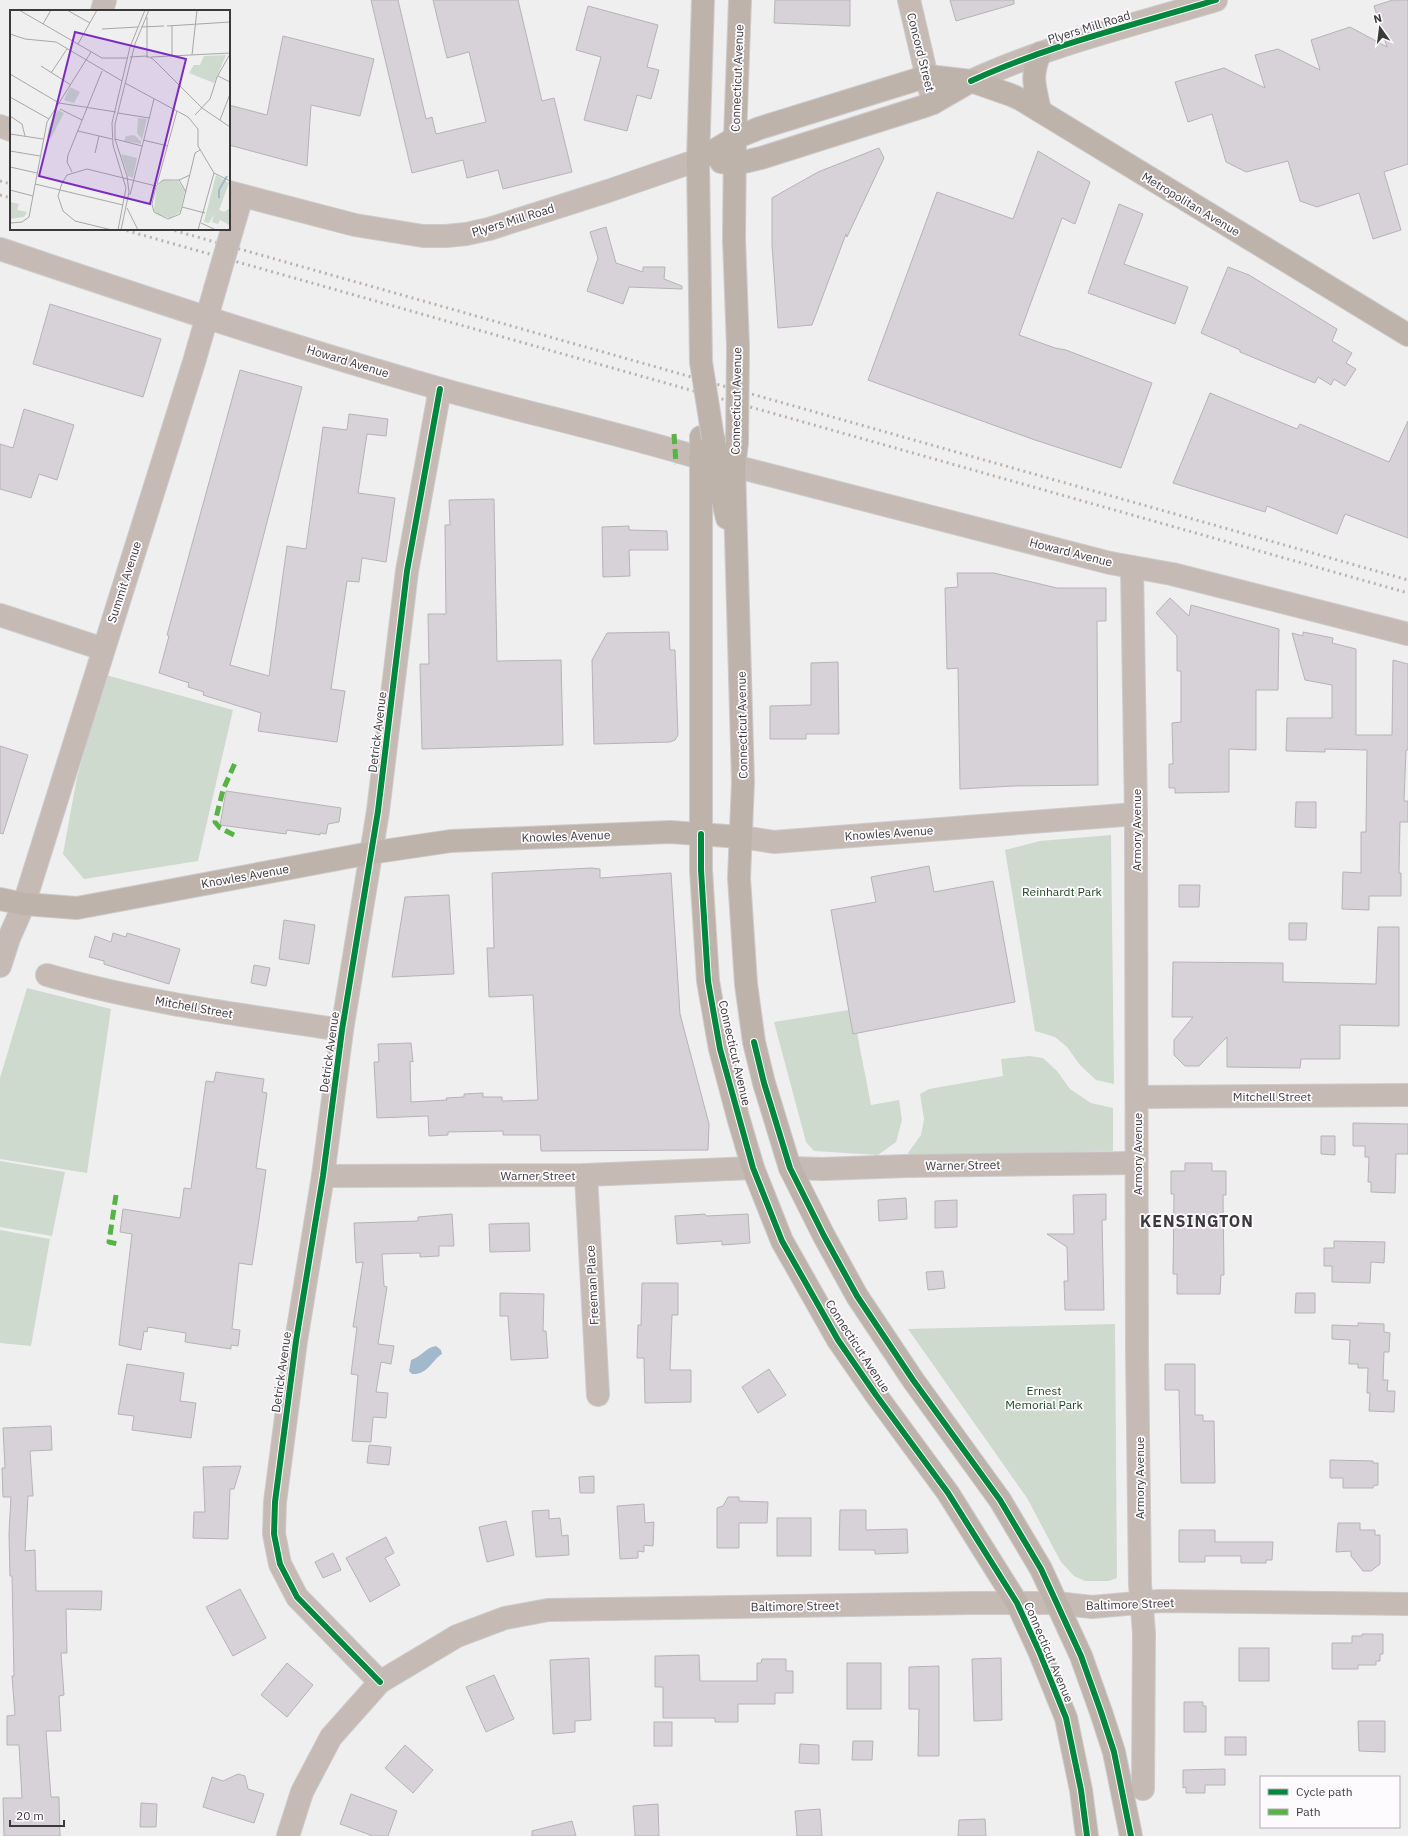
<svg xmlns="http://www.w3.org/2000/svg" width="1408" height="1836" font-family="'IBM Plex Sans',sans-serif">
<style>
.green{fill:#cddacd}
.water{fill:#a2b8cb}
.building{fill:#d7d1d8;stroke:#b5b4b5}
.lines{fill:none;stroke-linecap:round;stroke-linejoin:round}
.minor-casing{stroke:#cccbcc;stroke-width:24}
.major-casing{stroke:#cccbcc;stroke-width:24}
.minor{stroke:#c5bab4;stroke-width:22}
.major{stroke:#beb3ab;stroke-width:22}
.rail{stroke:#b9b3af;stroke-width:3;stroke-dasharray:2 4;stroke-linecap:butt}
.minor-bridge-casing{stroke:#cccbcc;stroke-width:24;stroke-linecap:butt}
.major-bridge-casing{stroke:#cccbcc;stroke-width:24;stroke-linecap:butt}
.minor-bridge{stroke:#c5bab4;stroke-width:22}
.major-bridge{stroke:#beb3ab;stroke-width:22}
.quiet{stroke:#57b346;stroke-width:5;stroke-dasharray:10 5;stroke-linecap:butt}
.cycleway-casing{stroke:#fefbff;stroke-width:8}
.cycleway{stroke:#00873e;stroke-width:6}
.labels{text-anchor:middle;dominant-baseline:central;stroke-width:3.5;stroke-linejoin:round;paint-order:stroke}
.street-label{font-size:12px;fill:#3b3a3b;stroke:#fefbff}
.park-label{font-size:12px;fill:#1c461e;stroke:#fefbff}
.district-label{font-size:16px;font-weight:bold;letter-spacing:1px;fill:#3b393c;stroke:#fefbff}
.inset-river{fill:none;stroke:#a2b8cb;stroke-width:2}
.inset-road{fill:none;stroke:#a8a7a8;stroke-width:1}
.view{fill:#7b2cbf;fill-opacity:0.15;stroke:#7b2cbf;stroke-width:2}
.inset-edge{fill:none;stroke:#3b3a3b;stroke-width:2}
</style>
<rect width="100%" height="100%" fill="#f0eff0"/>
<g class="green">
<path d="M106,675L233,710L198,861L84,879L63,854L77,777Z"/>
<path d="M1111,835L1114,1084L1096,1080L1080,1065L1067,1047L1055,1037L1035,1031L1005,850L1040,841Z"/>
<path d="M27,988L111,1009L87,1173L0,1159V1078Z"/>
<path d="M849,1010L857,1033L871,1105L899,1100L902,1120L896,1142L878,1155L814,1151L806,1142L774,1022Z"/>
<path d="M1029,1056L1043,1058L1057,1071L1070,1089L1091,1103L1113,1108V1151L910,1156L908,1153L921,1135L924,1119L920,1094L929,1089L1003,1076L1001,1059Z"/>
<path d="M0,1161L65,1172L52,1236L0,1227Z"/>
<path d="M0,1230L50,1239L31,1346L0,1343Z"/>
<path d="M1115,1324L1117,1578L1109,1581H1085L1074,1576L1061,1562L1027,1498L908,1329Z"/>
</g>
<path class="water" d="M436,1346L441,1350L442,1354C431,1361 428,1375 412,1374L409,1371L411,1360C421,1357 425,1348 436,1346Z"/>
<g class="building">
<path d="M371,0H398L426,119L432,117L436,134L486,122L469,52L447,58L433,0H518L542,101L554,98L572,172L503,189L498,170L467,178L463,160L412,173Z"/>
<path d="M775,0H850V26L774,23Z"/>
<path d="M950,0H1014V4L956,21Z"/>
<path d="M1393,0H1408V164L1384,172L1401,230L1373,239L1359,193L1317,207L1300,201L1288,161L1246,172L1226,162L1212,114L1188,122L1175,82L1224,68L1265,88L1255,55L1278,49L1320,70L1311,40L1350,27L1387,47L1374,6Z"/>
<path d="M588,6L658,25L647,67L659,70L651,99L637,95L627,131L584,120L601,57L576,50Z"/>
<path d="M283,36L374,59L360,116L311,105L307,166L229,145V105L267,115Z"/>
<path d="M879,148L884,158L847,237L846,234L812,325L778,328L772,245V198L818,172Z"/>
<path d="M1038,151L1090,182L1075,224L1062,218L1019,335L1055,348L1066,350L1152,383L1121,468L1035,440L868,380L937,192L1013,219Z"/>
<path d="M1119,204L1143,214L1124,264L1188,287L1175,324L1088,293Z"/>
<path d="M606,227L616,263L643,272V267H665L664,279L682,286V289L629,287L623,304L587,291L598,258L590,232Z"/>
<path d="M1228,267L1249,275L1337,329L1332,341L1352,353L1346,363L1356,369L1345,386L1334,379L1331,385L1318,377L1315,383L1240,352V350L1201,333Z"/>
<path d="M50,304L161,339L143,397L33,364Z"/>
<path d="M240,370L302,387L230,665L269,676L287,546L306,549L323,427L347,430L349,414L388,419L386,436L367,434L358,493L395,498L386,562L362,558L359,582L347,581L331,689L345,691L337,742L258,731L261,713L203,695L204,692L188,687L189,683L159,673L169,636L167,635Z"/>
<path d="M1210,393L1297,429L1300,424L1389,462L1408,421V538L1345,514L1337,534L1267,506L1265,512L1173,483Z"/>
<path d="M24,409L74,425L57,480L39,474L31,498L0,489V444L13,448Z"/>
<path d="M494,499L497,661L561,660L563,745L422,749L420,664H429L428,614H446L445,525H450L449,500Z"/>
<path d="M629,526V530L667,531L668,550H629L630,576L603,577L602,527Z"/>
<path d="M957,573H994L1057,588H1106V621H1097L1098,785L1013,786L960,789L958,668L947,669L945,588L958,587Z"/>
<path d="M1170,598L1189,616L1191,605L1279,629L1278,690H1256V750L1229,749V792L1175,793V788H1169V764H1173L1172,723L1181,722V671H1177V636L1156,613Z"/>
<path d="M669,632L670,650H675L678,735L675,740L670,742L594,744L592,660L607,633Z"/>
<path d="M1303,632L1333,638L1332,643L1356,649V735H1392L1393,660L1408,664V750H1406L1404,801H1408V822H1400L1399,873H1401V896H1369V910L1342,909L1343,872L1361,873V832H1366L1367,750L1325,749V752L1286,751L1287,718H1332V685L1305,680L1292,633L1303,636Z"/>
<path d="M838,662L839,734H806V739H770V706L811,705V663Z"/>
<path d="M0,746L28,755L3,834L0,833Z"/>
<path d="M226,791L341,808L339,822L328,824L326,834L320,833V835L287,830L286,834L220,825Z"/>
<path d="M1296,802H1316V828L1295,827Z"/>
<path d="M929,866L934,892L993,881L1015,1002L853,1034L831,910L876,902L871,877Z"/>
<path d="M591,868L600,869V878L671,873L680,1014L709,1124L708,1150L541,1151L540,1135H503V1131L448,1132V1135L429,1136L428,1116L377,1118L374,1062H379L378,1044L411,1043L413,1062L410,1061L411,1102L447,1100L446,1098L464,1097V1094L483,1093V1097H502V1101L538,1100L533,995L489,997L487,948H494L492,873Z"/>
<path d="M1179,885H1200L1199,907H1179Z"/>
<path d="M449,895L454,974L392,977L405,897Z"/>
<path d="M284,920L315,925L309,964L279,959Z"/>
<path d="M1289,923H1307L1306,940H1289Z"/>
<path d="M1378,927H1399V1026L1340,1025V1059H1301L1300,1068L1227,1067V1037L1199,1066H1185L1174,1055V1040L1193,1017H1172L1173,962L1283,963V982L1376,984Z"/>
<path d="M113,933L126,937L127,933L180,949L169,984L110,966L104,964V961L89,957L95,936L111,942Z"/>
<path d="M254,965L270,968L266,986L251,983Z"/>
<path d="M216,1072L264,1079L262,1092L267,1093L256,1168L266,1170L258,1226L252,1265L239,1263L232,1329L240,1330L238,1346L231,1345V1349L185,1342L186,1333L148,1327L147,1332L144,1331L141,1350L119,1345L132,1234L120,1232L123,1209L180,1218L184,1188L191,1189L206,1081L214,1082Z"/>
<path d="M1353,1123L1408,1124V1154H1396L1395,1193L1371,1192V1182H1368L1369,1157H1365V1146H1353Z"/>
<path d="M1321,1136H1335V1155L1321,1154Z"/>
<path d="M1185,1163H1212V1171H1226V1195H1223L1224,1275H1221L1220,1294H1177V1274H1173L1174,1194H1171V1171H1185Z"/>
<path d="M1106,1194V1220H1102L1104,1310H1065L1064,1281H1068L1067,1247L1047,1234H1074L1073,1195Z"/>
<path d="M906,1198L907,1219L879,1221L878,1200Z"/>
<path d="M957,1200V1227L935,1228V1201Z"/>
<path d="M452,1214L454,1246H439V1256L420,1257V1253L382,1254L384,1286L387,1287L378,1344L394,1346L391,1364L381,1362L376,1392L388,1393L386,1418L373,1417L371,1442L352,1441L358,1375L351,1374L357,1327H353L363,1262L356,1263L354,1223L418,1221V1217Z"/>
<path d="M705,1214L706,1216L748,1214L750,1243L722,1245V1241L677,1244L675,1216Z"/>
<path d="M529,1223L530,1251L490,1252L489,1224Z"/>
<path d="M1334,1241L1385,1242L1384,1263L1371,1262L1370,1283L1332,1282V1266H1324V1248H1334Z"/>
<path d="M943,1271L945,1288L928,1290L926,1272Z"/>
<path d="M642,1283H678V1315H672L670,1370H691V1402L645,1403L644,1358H637L638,1325H641Z"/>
<path d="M500,1293L544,1294L543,1331H546L548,1358L511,1360L508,1316H500Z"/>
<path d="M1296,1293H1315V1313H1295Z"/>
<path d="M1358,1323L1384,1324V1332L1390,1333L1389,1352H1384L1383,1380H1388L1387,1391H1395L1394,1412L1369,1411L1370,1393H1367L1368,1368H1358V1364H1349L1350,1340L1332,1339V1325L1358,1326Z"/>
<path d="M127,1364L184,1373L180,1401L196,1403L191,1438L132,1430L134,1416L118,1414Z"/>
<path d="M1165,1364H1195V1415H1203V1421H1214L1215,1483H1181L1179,1390H1165Z"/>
<path d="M769,1369L786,1395L758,1413L742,1387Z"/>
<path d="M51,1426L52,1450L30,1451L33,1496H28L25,1551L35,1550L36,1591H102L101,1610L66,1609L67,1653H61L64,1695L59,1696L61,1731H46L51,1797H59L60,1836H4L3,1798H22L19,1745H7V1716L15,1715L12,1676H14L12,1576H10L9,1533L11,1497H3L2,1468H5L3,1428Z"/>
<path d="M369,1445L391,1447L389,1465L367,1463Z"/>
<path d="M1330,1460L1373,1461V1463H1378V1485L1373,1486V1488H1343V1478H1330Z"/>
<path d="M241,1466L234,1489H230L228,1539L193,1538L194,1512H205L203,1467Z"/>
<path d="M594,1476V1493H580L579,1477Z"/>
<path d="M728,1497H739V1501L768,1502L767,1523H739V1548H717V1508L723,1506Z"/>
<path d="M644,1504L645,1523L654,1522L653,1546L644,1545V1552L638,1551V1558L620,1559L617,1506Z"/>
<path d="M549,1510V1519L560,1518L562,1536L568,1535L569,1555L536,1557L532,1511Z"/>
<path d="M840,1510H866V1530L907,1529L908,1553L875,1554V1550H839Z"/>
<rect x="777" y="1518" width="34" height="38"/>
<path d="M506,1521L514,1555L487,1562L479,1527Z"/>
<path d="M1338,1523H1360V1530H1375V1535H1380V1564L1371,1571H1363L1351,1556V1551L1336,1552Z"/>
<path d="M1179,1530H1215V1542H1273L1272,1560H1266V1563H1241V1556H1205V1562H1179Z"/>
<path d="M386,1537L394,1553L385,1558L400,1585L370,1602L346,1558Z"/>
<path d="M333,1553L341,1570L323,1578L315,1562Z"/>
<path d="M240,1589L266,1638L233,1656L206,1607Z"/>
<path d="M1362,1634H1383V1654H1380V1661H1376V1665H1358V1669H1332V1643H1352V1636H1362Z"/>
<rect x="1239" y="1648" width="30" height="33"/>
<path d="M699,1655L700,1681H757V1663H761L762,1659H786V1671H793V1693H775V1704H738V1722H715V1718H663V1687H655V1656Z"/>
<path d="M589,1658L591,1720L575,1721V1732L553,1734L550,1660Z"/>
<path d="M1001,1658L1002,1720L974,1721L972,1659Z"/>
<path d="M287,1663L313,1685L287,1717L261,1695Z"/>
<rect x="847" y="1663" width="34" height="46"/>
<path d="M939,1666V1756H918L919,1709H909V1667Z"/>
<path d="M494,1675L514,1719L486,1732L466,1687Z"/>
<path d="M1184,1702H1203V1706H1206V1732H1184Z"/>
<path d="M1358,1721H1385V1752L1359,1751Z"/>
<rect x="654" y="1722" width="18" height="24"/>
<rect x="1225" y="1737" width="21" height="18"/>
<path d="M853,1741H873L872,1760H852Z"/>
<path d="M800,1744L819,1745V1764L799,1763Z"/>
<path d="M405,1745L433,1770L413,1793L385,1768Z"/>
<path d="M1225,1769V1785H1205V1793H1186V1787L1183,1788V1770Z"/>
<path d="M238,1774L245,1776L248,1789L264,1794L254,1823L203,1807L212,1777L223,1781Z"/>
<path d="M351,1794L397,1811L388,1836H373L340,1824Z"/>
<path d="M141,1803L157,1804L156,1827H140Z"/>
<path d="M658,1804L659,1836H635L633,1806Z"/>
<path d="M820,1809L822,1836H797L795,1811Z"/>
<path d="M985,1819L986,1836H958L959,1820Z"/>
<path d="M572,1821L576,1836H532V1831Z"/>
</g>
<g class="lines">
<g class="minor-casing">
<g id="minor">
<path d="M909,0L933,103"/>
<path d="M102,11L105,0"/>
<path d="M971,81C1049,45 1134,25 1216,0"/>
<path d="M0,126L11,130"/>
<path d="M229,192L355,225L423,236H446L466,234L489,229L608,191L698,160"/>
<path d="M232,230L242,196"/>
<path d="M0,249C146,298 292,347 441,389C527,413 614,432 700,458"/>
<path d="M734,466L1110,563L1172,574L1408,634"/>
<path d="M1132,567L1136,814L1137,1353L1140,1584L1144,1633L1143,1789"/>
<path d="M0,615L103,649"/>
<path d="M741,837L774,842L1136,814"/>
<path d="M0,966L9,938L24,904L194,362L215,289"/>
<path d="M47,975C144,1003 243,1015 342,1030"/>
<path d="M1137,1097L1408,1095"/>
<path d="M790,1168L822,1169L907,1166L1136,1163"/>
<path d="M586,1175L598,1395"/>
<path d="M323,1176L586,1175L753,1168"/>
<path d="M380,1682L297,1597L280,1564L274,1534L275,1502L296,1341L323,1176L342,1030L378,811L407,571L440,389"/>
<path d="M288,1836L302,1792L331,1737L380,1682L457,1636L505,1618L548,1610L970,1603H1056L1092,1607L1160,1601L1408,1604"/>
</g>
</g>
<g class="major-casing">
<g id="major">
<path d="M1040,111C1035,86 1030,78 1040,53"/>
<path d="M698,160L735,138L760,128L928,76L971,81L1011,95L1020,99L1408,335"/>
<path d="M721,162L735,164L761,158L925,106L933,103L971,81"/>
<path d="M738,347L734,239L735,138L740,0"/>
<path d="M701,362L698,160L703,0"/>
<path d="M701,437V870L708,981L720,1049L738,1117L753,1168L782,1241L838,1340L876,1395L948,1493L1017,1603L1039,1651L1066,1718L1081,1790L1087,1836"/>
<path d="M713,438C718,450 724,458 734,466"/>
<path d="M737,443L734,466L743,782L739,878L746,984L754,1042L764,1083L790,1168L824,1236L857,1296L913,1380L1000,1500L1041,1569L1081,1656L1101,1712L1114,1752L1131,1836"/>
<path d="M700,458C719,475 721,494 727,518"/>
<path d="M0,899L24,904L77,908L370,853L451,841L670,832L741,837"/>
</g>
</g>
<use href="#minor" class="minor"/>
<use href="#major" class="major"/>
<g class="rail">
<path d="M0,181L11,184"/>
<path d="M0,195L11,198"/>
<path d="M121,229L1408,593"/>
<path d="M169,229L1408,580"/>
</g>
<g class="minor-bridge-casing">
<path id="minor-bridge" d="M215,289L232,230"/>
</g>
<g class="major-bridge-casing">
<g id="major-bridge">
<path d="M701,362L713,438"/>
<path d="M737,443L738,347"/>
</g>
</g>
<use href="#minor-bridge" class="minor-bridge"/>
<use href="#major-bridge" class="major-bridge"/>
<g class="quiet">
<path d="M674,434L676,464"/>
<path d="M234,835L220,828L215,822L223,790L235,763"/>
<path d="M116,1195L109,1242L118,1244"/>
</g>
<g class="cycleway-casing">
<g id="cycleway">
<path d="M971,81C1049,45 1134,25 1216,0"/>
<path d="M701,834V870L708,981L720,1049L753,1168L782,1241L838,1340L876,1395L948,1493L1017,1603L1039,1651L1066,1718L1081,1790L1087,1836"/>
<path d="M754,1042L764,1083L790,1168L824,1236L857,1296L913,1380L1000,1500L1041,1569L1081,1656L1101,1712L1114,1752L1131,1836"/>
<path d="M380,1682L297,1597L280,1564L274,1534L275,1502L296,1341L323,1176L342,1030L378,811L407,571L440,389"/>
</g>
</g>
<use href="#cycleway" class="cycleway"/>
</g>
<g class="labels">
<g class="street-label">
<text transform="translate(1089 27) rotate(-17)">Plyers Mill Road</text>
<text transform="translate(921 52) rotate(76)">Concord Street</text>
<text transform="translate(737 78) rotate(-88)">Connecticut Avenue</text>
<text transform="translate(1191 204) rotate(31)">Metropolitan Avenue</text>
<text transform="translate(513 220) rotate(-17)">Plyers Mill Road</text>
<text transform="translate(348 361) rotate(17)">Howard Avenue</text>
<text transform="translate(736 401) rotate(-89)">Connecticut Avenue</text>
<text transform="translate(1071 552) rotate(14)">Howard Avenue</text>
<text transform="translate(124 582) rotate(-72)">Summit Avenue</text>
<text transform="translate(742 725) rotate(-91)">Connecticut Avenue</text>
<text transform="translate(377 732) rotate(-83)">Detrick Avenue</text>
<text transform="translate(1136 830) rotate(-90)">Armory Avenue</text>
<text transform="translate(889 833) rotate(-4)">Knowles Avenue</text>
<text transform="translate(566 836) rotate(-2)">Knowles Avenue</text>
<text transform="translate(245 876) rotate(-10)">Knowles Avenue</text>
<text transform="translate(194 1007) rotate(10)">Mitchell Street</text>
<text transform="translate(329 1052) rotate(-82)">Detrick Avenue</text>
<text transform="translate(735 1053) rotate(77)">Connecticut Avenue</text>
<text x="1272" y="1096">Mitchell Street</text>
<text transform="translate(1137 1154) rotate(-90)">Armory Avenue</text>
<text transform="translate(963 1165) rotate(-1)">Warner Street</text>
<text x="538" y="1175">Warner Street</text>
<text transform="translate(592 1285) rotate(-93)">Freeman Place</text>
<text transform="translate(858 1346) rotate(57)">Connecticut Avenue</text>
<text transform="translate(281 1372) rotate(-82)">Detrick Avenue</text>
<text transform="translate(1139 1478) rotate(-90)">Armory Avenue</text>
<text transform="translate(1130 1604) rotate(-2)">Baltimore Street</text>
<text transform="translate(795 1606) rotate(-1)">Baltimore Street</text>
<text transform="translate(1049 1652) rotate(67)">Connecticut Avenue</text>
</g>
<g class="park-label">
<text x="1062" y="891">Reinhardt Park</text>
<text x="1044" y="1390">Ernest<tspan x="1044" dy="14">Memorial Park</tspan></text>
</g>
<g class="district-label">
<text x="1197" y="1221">KENSINGTON</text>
</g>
</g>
<g transform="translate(10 10)">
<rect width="220" height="220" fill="#f0eff0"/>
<path d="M216,45L204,73L179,63L184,55H190L194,46ZM60,77L70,82L64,93L54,90ZM48,100L54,103L41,128L37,127L39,117ZM128,108L137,109L132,129L127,123ZM124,125L131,131V134L114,131L116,126ZM111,144L127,148L123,168L118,166ZM206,165L219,173L209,200L214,202L220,198L219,215L210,210L208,214L202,212L204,204L199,213L194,212ZM153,170L168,171L175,181L170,202L160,208L148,205L144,200L146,178ZM0,192L9,194L7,200L17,202L14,207L0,209Z" fill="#cddacd"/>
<path class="inset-river" d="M209,188V180L217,166"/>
<path class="inset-road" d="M9,0L92,48H117M57,0L80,13M33,14L41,0M157,16L220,12M131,17L154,16M92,19L128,17M0,24L15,29L46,32L112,71M68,34L87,0M182,45L187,0M162,46V16M120,47L137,46L143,49L192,98L220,117M141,47L220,43M137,48V7M31,56L61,75M41,63L57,39M0,64L49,93L106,102M208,66L220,72M115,73L178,107L188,119V136L204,163L188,220M0,87L39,109M50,99L72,110M108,103L139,108M185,105L200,89L207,67L220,44M0,106L12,114L15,126M210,110L220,84M68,121L102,129M0,124L33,129M105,129L132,136M133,130L158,136M0,141L30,146M85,143L89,126M0,157L27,163M62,162L57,152L58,145L92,61M204,163L220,171M169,170L180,165M25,174L113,195M147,174L167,101M0,180L23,186M176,182L169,170H153L146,176L142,194L144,202L158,209L170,204L172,197L185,143L190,140M120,185L144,89M172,197L195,203M117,198L128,220M0,213L12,212L19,207L37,112L81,42M191,213L206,220M102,220L65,211L53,201L48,186L52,173L57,165L77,159L146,176M108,220L116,178L103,135L102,113L120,37L135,0M111,220L119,182L117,166L105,129V114L125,34L139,0"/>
<path class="view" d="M65,22L176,49L140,194L29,166Z"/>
<rect width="220" height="220" class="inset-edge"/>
</g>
<rect x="1260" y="1776" width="140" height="52" fill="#fefbff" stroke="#b0aeb1"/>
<rect x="1268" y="1789" width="20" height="6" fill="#00873e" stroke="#b0aeb1"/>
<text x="1296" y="1796" font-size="12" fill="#3b3a3b">Cycle path</text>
<rect x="1268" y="1809" width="20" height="6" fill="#57b346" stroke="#b0aeb1"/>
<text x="1296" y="1816" font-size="12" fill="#3b3a3b">Path</text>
<g transform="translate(1380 28) rotate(346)" stroke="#fefbff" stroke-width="3" paint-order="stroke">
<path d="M0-3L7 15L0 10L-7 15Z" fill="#3b3a3b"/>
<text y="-6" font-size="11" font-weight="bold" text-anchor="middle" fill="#3b3a3b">N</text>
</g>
<path d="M10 1820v6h54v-6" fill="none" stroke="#3b3a3b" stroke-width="2"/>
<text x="16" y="1820" font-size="12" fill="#3b3a3b" stroke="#fefbff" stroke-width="3" paint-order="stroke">20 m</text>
</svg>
